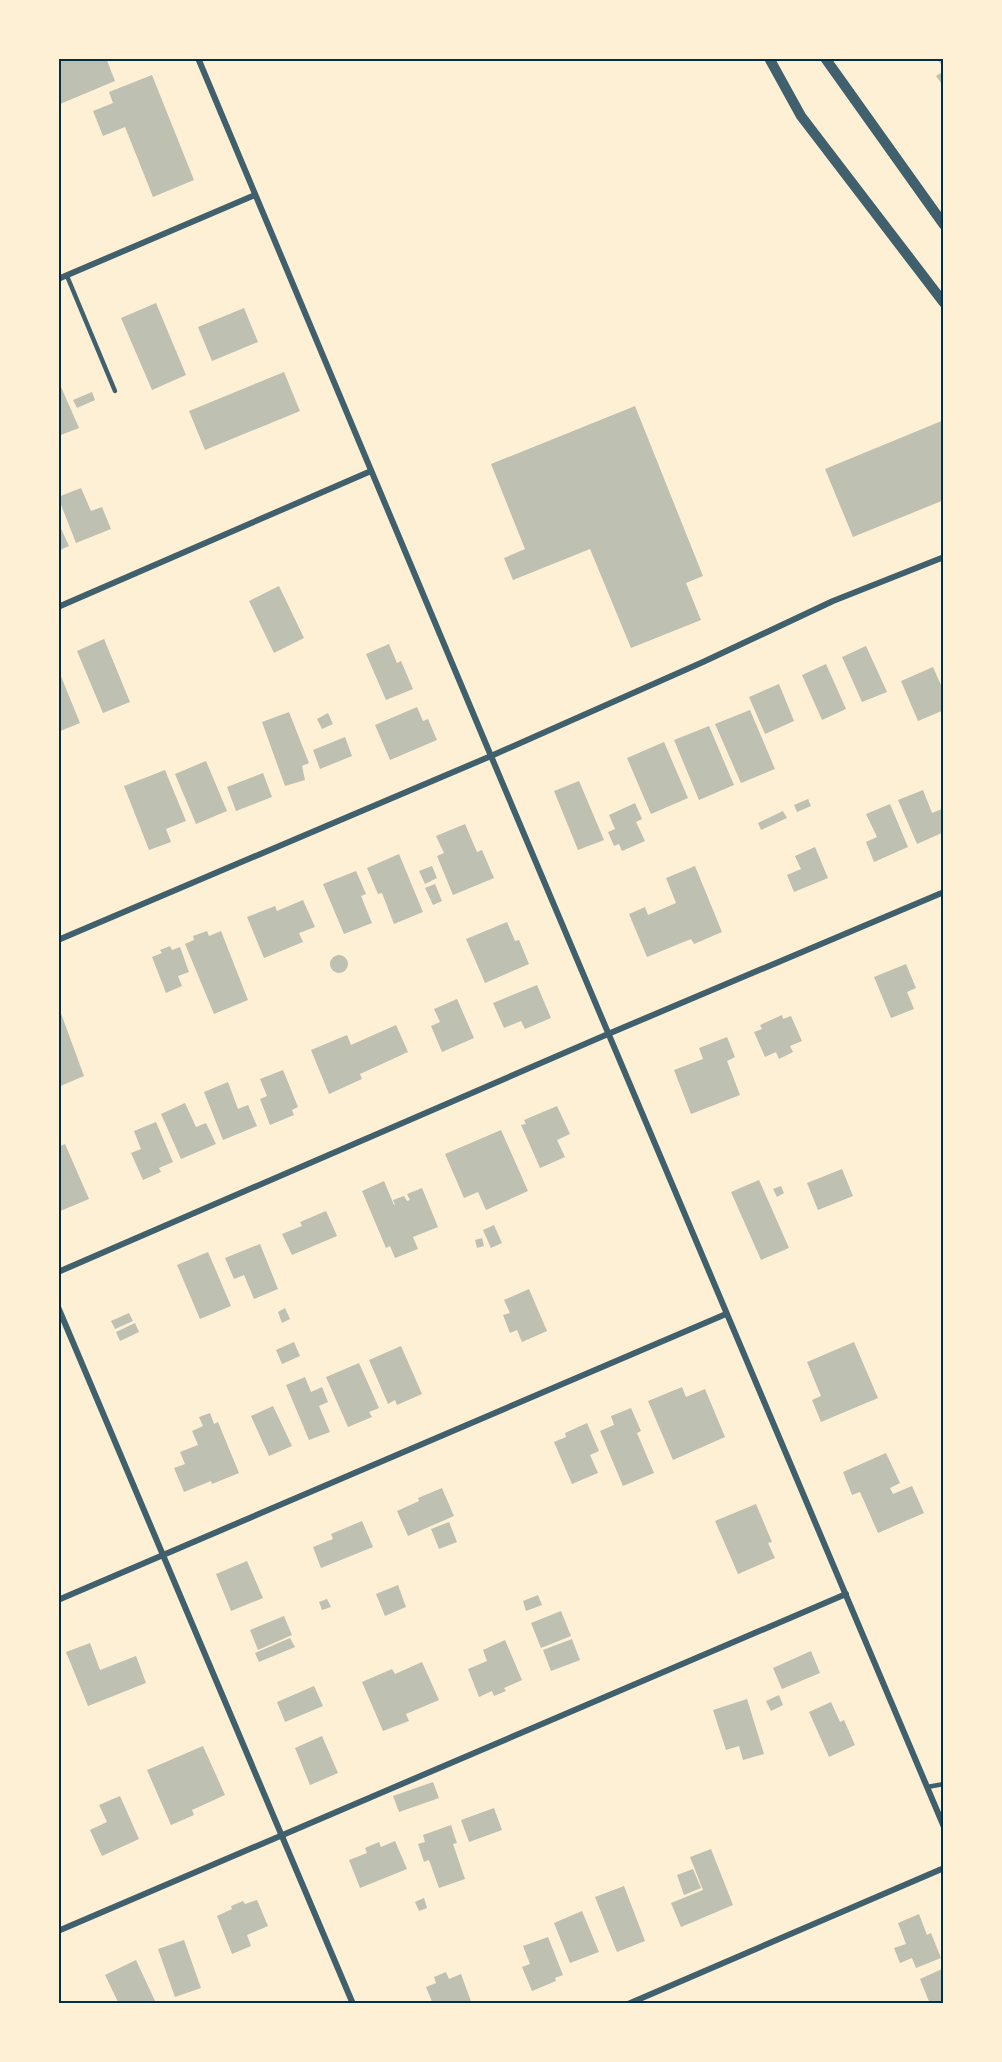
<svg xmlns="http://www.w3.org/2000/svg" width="1002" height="2062" font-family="Montserrat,sans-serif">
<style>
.building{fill:#bec0b2}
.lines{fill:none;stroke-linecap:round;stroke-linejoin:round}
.service{stroke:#3f606c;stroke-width:4.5}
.minor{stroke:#3f606c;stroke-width:6}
.tertiary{stroke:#3f606c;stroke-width:10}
.neatline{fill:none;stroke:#003049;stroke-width:2}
</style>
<rect width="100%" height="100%" fill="#fdf0d5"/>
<g class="building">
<path d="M58,58H106L115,81L60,104Z"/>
<path d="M937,58H944V69Z"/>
<path d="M944,71V87L936,76Z"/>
<path d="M152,75L194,180L153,197L125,127L103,136L93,111L113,103L109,92Z"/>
<path d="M156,303L186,375L152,390L121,318Z"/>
<path d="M244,308L258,342L212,361L198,327Z"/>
<path d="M284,372L300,411L205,450L189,411Z"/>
<path d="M58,380L79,428L58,436Z"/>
<path d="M92,392L95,400L77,408L73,400Z"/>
<path d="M635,406L703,576L686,583L701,620L631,648L590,549L513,580L504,558L525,549L491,464Z"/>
<path d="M944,420V500L853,537L825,469Z"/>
<path d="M81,488L91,511L102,507L111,529L76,543L58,497Z"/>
<path d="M58,522L69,546L58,551Z"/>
<path d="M279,586L304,638L274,653L249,601Z"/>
<path d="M104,639L130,702L103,713L77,651Z"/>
<path d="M389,644L397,663L401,661L413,689L386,700L366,654Z"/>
<path d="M866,646L887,692L862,702L842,657Z"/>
<path d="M826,664L846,709L822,720L802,675Z"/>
<path d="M933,667L944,692V710L918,721L901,681Z"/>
<path d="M58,669L80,723L58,732Z"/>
<path d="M779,684L794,721L765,734L749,697Z"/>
<path d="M417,707L423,721L428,719L437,740L390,760L375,725Z"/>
<path d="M750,710L775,769L741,783L715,724Z"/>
<path d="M289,712L309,763L302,766L305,780L285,786L262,722Z"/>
<path d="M328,713L333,724L322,729L317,719Z"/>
<path d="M709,726L734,785L699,800L674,740Z"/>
<path d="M345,737L352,756L320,769L313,750Z"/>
<path d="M664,742L688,798L651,814L627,758Z"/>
<path d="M206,761L227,811L196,824L175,774Z"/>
<path d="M165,770L186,821L166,829L171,842L149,850L124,786Z"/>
<path d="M263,773L272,797L236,811L227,787Z"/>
<path d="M579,781L604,840L578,850L554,791Z"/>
<path d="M923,790L932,813L942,809L944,832L917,844L898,800Z"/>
<path d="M808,799L811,806L797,812L794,805Z"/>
<path d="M635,803L642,819L636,822L645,841L622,851L619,844L614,846L608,832L615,829L609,815Z"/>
<path d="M890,804L908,847L874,862L866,842L877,837L866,814Z"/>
<path d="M783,811L787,818L761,830L758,823Z"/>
<path d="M465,824L477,852L482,850L494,878L453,895L437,856L444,853L436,836Z"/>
<path d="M815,847L828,878L794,892L787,875L801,869L795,856Z"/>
<path d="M399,854L423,912L394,924L382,893L378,894L367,868Z"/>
<path d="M432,866L437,878L425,884L419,871Z"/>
<path d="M695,866L722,932L694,944L691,939L647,957L629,914L645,907L648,915L676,903L666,878Z"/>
<path d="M356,871L366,894L361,896L372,923L344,934L323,884Z"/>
<path d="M435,884L442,901L433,905L425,888Z"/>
<path d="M303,900L315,927L299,933L303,942L264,958L247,917L275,906L277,911Z"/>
<path d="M507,922L515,941L519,940L529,964L485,983L466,939Z"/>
<path d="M207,931L209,936L221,931L248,1000L214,1014L185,944L194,940L193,936Z"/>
<path d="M170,946L172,950L180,947L189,972L178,976L182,986L166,993L152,957L162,953L160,950Z"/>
<circle cx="339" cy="964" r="9"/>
<path d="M906,964L916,988L907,992L914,1009L891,1018L874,977Z"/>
<path d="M537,985L551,1018L525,1029L521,1021L504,1028L493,1003Z"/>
<path d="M457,999L474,1038L442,1052L431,1026L440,1022L434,1009Z"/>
<path d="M59,1008L84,1076L58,1087V1008Z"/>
<path d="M782,1015L783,1019L791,1016L802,1041L790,1046L793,1052L779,1059L776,1052L765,1057L754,1032L762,1029L760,1025Z"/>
<path d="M396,1025L408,1052L360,1074L362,1079L329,1094L311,1050L347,1035L351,1045Z"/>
<path d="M727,1037L735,1057L727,1061L740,1095L691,1114L674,1070L703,1059L699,1048Z"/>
<path d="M283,1070L298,1107L292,1110L294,1115L270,1125L260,1099L267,1096L260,1079Z"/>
<path d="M228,1082L238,1109L248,1105L257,1126L223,1140L204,1092Z"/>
<path d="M185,1103L196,1127L206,1123L216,1144L181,1159L161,1114Z"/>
<path d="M557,1106L570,1134L557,1140L565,1157L540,1168L521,1125L526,1124L524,1120Z"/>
<path d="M156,1122L173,1162L159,1168L161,1172L143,1180L131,1153L141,1149L134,1131Z"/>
<path d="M501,1130L528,1191L486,1210L478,1192L464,1198L445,1154Z"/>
<path d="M65,1144L89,1199L58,1212V1147Z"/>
<path d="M842,1169L853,1196L818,1210L807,1183Z"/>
<path d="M759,1180L789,1248L761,1260L731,1192Z"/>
<path d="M384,1181L394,1205H395L393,1200L404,1196L407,1201L410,1200L407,1194L422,1188L438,1227L413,1237L418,1249L395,1258L390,1246L386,1248L362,1191Z"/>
<path d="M781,1186L784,1193L777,1197L773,1189Z"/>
<path d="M326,1211L337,1236L292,1255L282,1234L302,1226L300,1222Z"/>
<path d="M494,1225L502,1243L491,1248L483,1230Z"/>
<path d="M482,1238L484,1246L477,1248L475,1240Z"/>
<path d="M260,1244L278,1289L254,1299L244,1275L234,1279L225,1258Z"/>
<path d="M208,1252L231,1306L200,1319L177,1265Z"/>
<path d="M529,1289L547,1331L522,1342L517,1330L510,1333L503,1315L510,1313L504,1300Z"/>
<path d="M285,1308L290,1319L282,1323L278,1312Z"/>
<path d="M129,1313L133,1321L115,1329L111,1321Z"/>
<path d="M135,1323L139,1332L120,1341L116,1332Z"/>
<path d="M294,1342L300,1356L282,1364L276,1350Z"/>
<path d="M854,1342L878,1398L821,1422L812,1400L821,1396L807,1362Z"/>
<path d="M401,1346L422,1394L397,1405L395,1400L388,1404L369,1360Z"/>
<path d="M359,1363L379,1408L369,1412L372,1417L348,1427L326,1377Z"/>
<path d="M305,1377L311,1392L322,1387L328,1402L319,1406L330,1432L309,1440L286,1385Z"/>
<path d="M682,1387L686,1397L705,1389L725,1437L673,1460L648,1401Z"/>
<path d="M273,1406L292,1446L269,1456L251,1416Z"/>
<path d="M631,1408L641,1431L637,1433L654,1473L623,1486L600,1431L614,1425L611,1416Z"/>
<path d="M210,1413L214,1424L218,1422L239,1473L212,1484L211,1481L184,1492L174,1468L185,1464L180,1452L198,1445L192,1431L203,1426L199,1417Z"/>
<path d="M587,1423L599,1451L590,1455L598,1473L572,1484L554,1442L566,1437L565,1433Z"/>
<path d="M886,1453L900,1483L890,1488L893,1494L912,1486L924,1513L878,1533L860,1492L852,1495L843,1472Z"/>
<path d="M442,1488L454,1516L408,1536L397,1511L419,1501L418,1498Z"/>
<path d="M756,1504L772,1542L768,1543L775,1558L738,1574L715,1521Z"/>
<path d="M362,1521L373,1547L321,1568L313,1547L333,1539L331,1534Z"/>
<path d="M449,1522L457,1542L439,1549L431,1529Z"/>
<path d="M247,1561L263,1598L231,1611L216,1574Z"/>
<path d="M398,1585L406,1607L385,1616L376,1594Z"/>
<path d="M538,1595L542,1605L526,1611L523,1601Z"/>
<path d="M327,1599L331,1607L322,1610L319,1602Z"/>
<path d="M561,1611L571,1636L541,1648L531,1623Z"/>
<path d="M284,1616L292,1635L258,1650L250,1630Z"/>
<path d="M290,1638L295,1647L259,1662L255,1653Z"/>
<path d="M572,1639L580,1660L551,1671L543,1650Z"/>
<path d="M505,1640L522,1680L504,1688L506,1691L494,1696L492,1691L479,1697L468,1669L487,1661L483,1650Z"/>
<path d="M90,1643L100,1670L136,1656L146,1683L88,1706L66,1652Z"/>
<path d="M811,1651L820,1673L782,1689L773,1668Z"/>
<path d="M422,1662L439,1700L406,1714L409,1721L383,1731L362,1682L392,1669L395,1674Z"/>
<path d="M314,1686L323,1706L285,1722L277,1702Z"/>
<path d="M779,1695L783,1705L771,1711L766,1701Z"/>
<path d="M747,1699L764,1754L743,1760L739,1746L726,1750L713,1710Z"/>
<path d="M831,1702L840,1722L844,1720L855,1745L829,1757L809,1712Z"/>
<path d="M322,1736L338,1773L310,1785L295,1748Z"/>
<path d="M203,1746L225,1795L192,1810L194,1815L171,1825L147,1770Z"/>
<path d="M433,1782L439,1798L399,1812L393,1796Z"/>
<path d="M120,1796L139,1839L102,1856L90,1830L107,1822L99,1805Z"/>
<path d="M494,1808L502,1830L469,1842L461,1820Z"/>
<path d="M451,1825L457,1843L453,1844L465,1879L439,1888L429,1860L424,1862L418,1844L425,1842L423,1835Z"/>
<path d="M395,1841L407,1869L360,1888L349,1860L367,1853L365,1848L379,1842L381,1847Z"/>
<path d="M711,1849L733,1905L681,1927L671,1903L703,1890L690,1857Z"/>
<path d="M693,1869L701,1888L684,1895L677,1875Z"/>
<path d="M624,1886L645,1941L617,1952L595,1897Z"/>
<path d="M424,1898L427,1908L419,1911L415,1902Z"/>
<path d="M257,1900L268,1926L247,1935L251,1946L232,1954L217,1916L232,1909L231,1906L243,1901L245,1904Z"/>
<path d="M582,1911L599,1952L570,1963L554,1923Z"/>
<path d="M919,1914L927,1935L931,1933L941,1958L916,1968L912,1958L900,1963L894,1948L906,1944L898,1923Z"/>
<path d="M548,1937L563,1975L555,1978L556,1981L532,1991L522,1967L530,1964L523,1946Z"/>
<path d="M184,1940L201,1988L175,1997L158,1949Z"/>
<path d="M136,1960L155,2001L150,2004H119L105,1975Z"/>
<path d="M942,1969L944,2004H930L920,1979Z"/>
<path d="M446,1972L449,1979L461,1974L472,2004H433L426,1987L436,1983L434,1977Z"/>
</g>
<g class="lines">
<g class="service">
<path d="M67,276L115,391"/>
<path d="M927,1787L944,1784"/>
</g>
<g class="minor">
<path d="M198,58L491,756L944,1827"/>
<path d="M58,279L255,195"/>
<path d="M58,607L371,471"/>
<path d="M58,940L491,756L703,662L833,601L944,557"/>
<path d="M58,1272L608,1034L944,892"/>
<path d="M58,1307L353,2004"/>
<path d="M58,1600L726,1314"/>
<path d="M58,1931L846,1594"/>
<path d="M628,2004L944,1868"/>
</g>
<g class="tertiary">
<path d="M769,58L801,116L944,303"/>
<path d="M825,58L944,225"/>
</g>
</g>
<rect width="1002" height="2062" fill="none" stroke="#fdf0d5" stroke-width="120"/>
<rect x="60" y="60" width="882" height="1942" class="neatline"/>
</svg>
